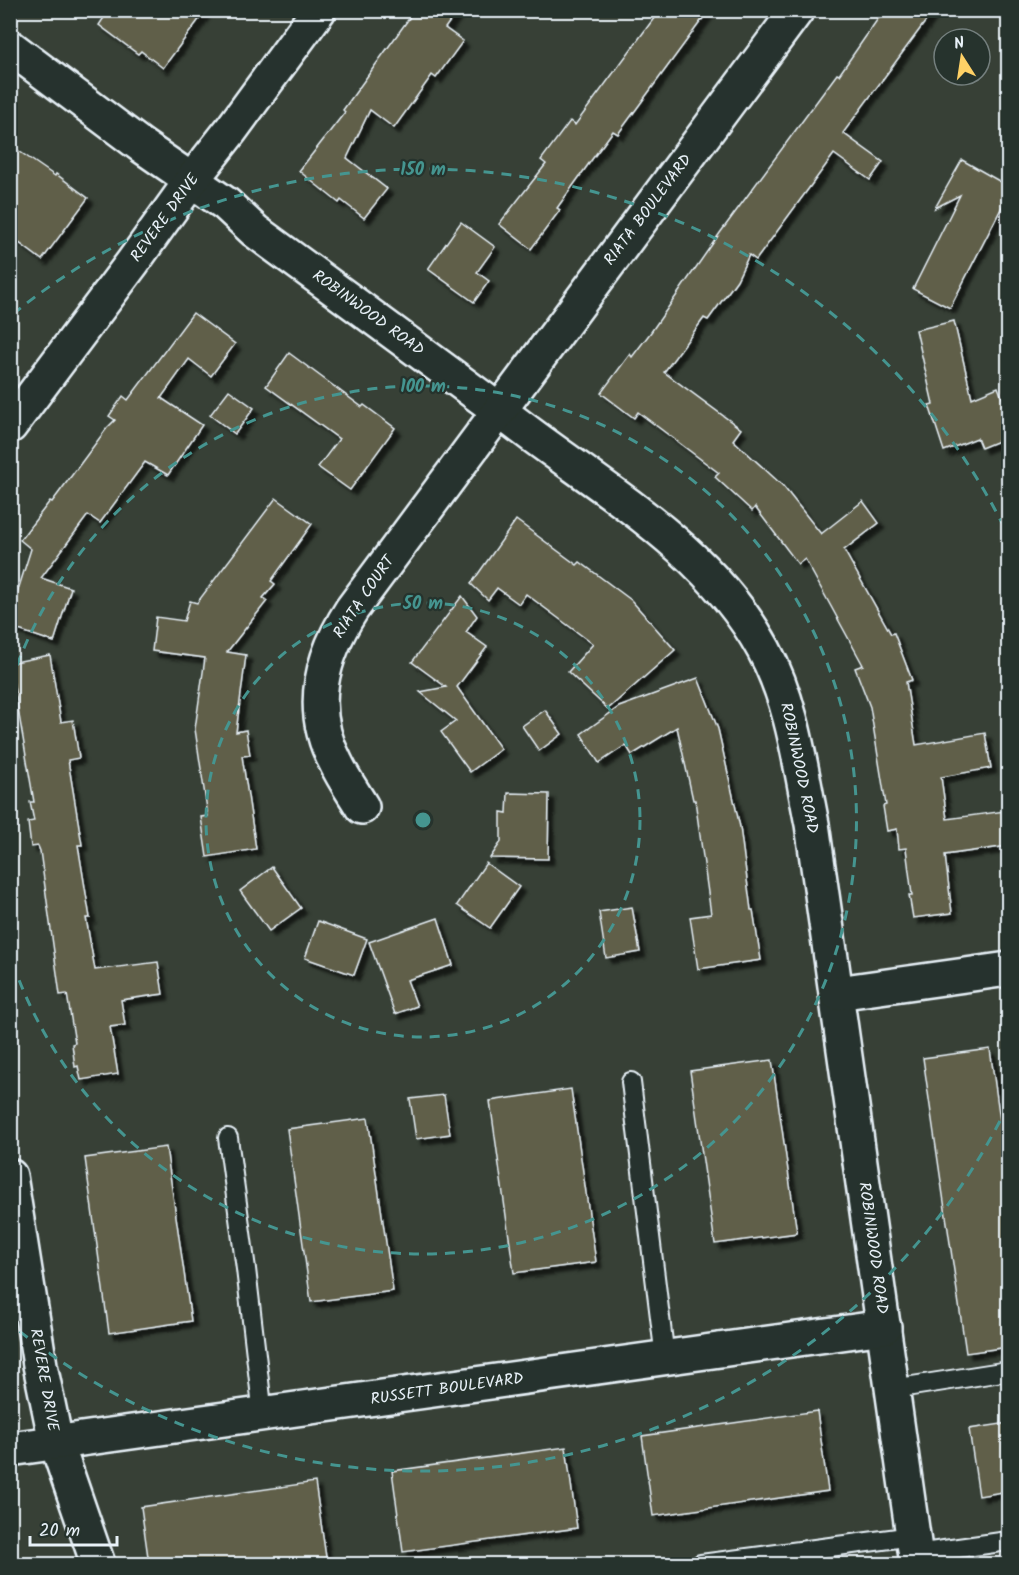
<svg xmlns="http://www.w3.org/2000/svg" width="1019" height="1575" font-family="Kalam,sans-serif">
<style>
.building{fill:#605e4a;stroke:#e8f1f8;stroke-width:1.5;filter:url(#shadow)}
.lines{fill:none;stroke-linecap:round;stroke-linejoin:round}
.lane-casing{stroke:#e8f1f8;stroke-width:22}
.street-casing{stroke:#e8f1f8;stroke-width:38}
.lane{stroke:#26332d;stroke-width:18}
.street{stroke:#26332d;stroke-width:33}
.ring{fill:none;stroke:#459590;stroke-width:3;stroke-dasharray:10 8}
.labels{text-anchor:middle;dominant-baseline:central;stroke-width:4.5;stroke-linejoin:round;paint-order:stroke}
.street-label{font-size:16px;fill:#e8f1f8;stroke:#26332d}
.centre{fill:#459590;stroke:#26332d;stroke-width:3}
.ring-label{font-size:18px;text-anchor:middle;font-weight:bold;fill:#459590;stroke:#26332d;stroke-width:4.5;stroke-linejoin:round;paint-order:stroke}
</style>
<defs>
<filter id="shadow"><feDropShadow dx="5.5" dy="5.5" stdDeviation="1.5" flood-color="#0009"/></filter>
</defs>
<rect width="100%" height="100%" fill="#374036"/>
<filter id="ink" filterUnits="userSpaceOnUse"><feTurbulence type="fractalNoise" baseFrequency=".0167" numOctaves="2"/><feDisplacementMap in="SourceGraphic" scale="12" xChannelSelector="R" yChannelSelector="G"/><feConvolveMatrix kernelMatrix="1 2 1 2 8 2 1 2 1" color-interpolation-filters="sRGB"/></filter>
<g filter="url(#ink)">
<g class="building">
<path d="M109,10H206L163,68L141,51L138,54L99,25Z"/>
<path d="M415,10H458L445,28L463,41L436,78L432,75L394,128L370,110L347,158L387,189L364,218L341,200L339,203L299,171L345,112L343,110Z"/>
<path d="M660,10H709L618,134L613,131L590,162L557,208L560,210L531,249L499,224L546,164L541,160L570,121L575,125Z"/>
<path d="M884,10H934L843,133L883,162L870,180L834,154L756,260L749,255L737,280L708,320L704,318L664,372L741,429L733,440L783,486L821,534L863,501L879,523L844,550L891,634L894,633L912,680L906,682L916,745L985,733L991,768L941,777L947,819L1005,811L1008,846L945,855L952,913L913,918L909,895H912L906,848L899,849L897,829L887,831L883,806L886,805L870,707L855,668L863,665L805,559L798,564L755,507L752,511L715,477L719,473L638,412L634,418L601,393L630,354L632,357L651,332L720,233L837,74L839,75Z"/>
<path d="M10,145L55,176L56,174L88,198L42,260L10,236Z"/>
<path d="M962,160L1008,186V195L950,308L913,289L960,195L935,208Z"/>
<path d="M461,222L495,247L477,272L489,281L474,302L428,269Z"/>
<path d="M193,313L235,344L211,376L189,359L161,398L202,425L168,475L145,462L100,523L88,515L41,578L71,588L54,642L10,627L11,612L31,549L20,540L50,501L52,502L107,428L115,420L109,416L123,396L128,400Z"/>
<path d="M954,321L972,398L998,387L1008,413V437L981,448L977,438L944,451L929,405L933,404L916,330Z"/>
<path d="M289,353L362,407L364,405L395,428L350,490L318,467L339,439L266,386Z"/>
<path d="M229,390L254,408L235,434L210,415Z"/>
<path d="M276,498L312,524L271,581L275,584L263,598L267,601L227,652L246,655L236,732L246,730L250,755L242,756L256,849L207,857L201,817L208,816L195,729L205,658L152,651L156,617L184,621L190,601L197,603Z"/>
<path d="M516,520L577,565L580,562L631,600L675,650L608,709L568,672L593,644L526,594L519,604L497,588L488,600L471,584Z"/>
<path d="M462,596L477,616L466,632L487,647L457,687L501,749L470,772L441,732L456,721L420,692L446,687L412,662Z"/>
<path d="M50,655L61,722L73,720L79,758L68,760L82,845H78L90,918H86L95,970L158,962L163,994L121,1000L125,1025L110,1027L118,1074L81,1080L78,1066L75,1067L72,1044L75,1043L67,994L60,995L40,851L38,846L31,847L28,822L34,821L30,802H34L10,663Z"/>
<path d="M698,678L718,729L740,827L751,910H753L761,960L698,969L690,917L711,914L695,800H693L677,727L632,755L626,745L599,763L581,734L619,707Z"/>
<path d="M545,710L562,734L539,751L522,726Z"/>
<path d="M508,793L549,794L548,859L490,858L501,842V812L507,813Z"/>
<path d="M486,863L519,887L490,928L457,905Z"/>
<path d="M272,867L301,908L269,931L240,891Z"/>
<path d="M632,907L640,952L606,958L599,912Z"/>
<path d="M438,918L453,965L407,980L417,1006L395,1014L369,942Z"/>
<path d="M318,921L367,939L354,975L305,958Z"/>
<path d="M990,1049L1008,1177V1347L966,1353L923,1058Z"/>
<path d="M772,1060L797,1233L715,1244L690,1071Z"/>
<path d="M571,1089L596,1262L514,1273L490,1101Z"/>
<path d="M444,1095L450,1134L416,1139L410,1099Z"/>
<path d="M368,1118L393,1291L311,1302L287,1129Z"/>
<path d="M166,1147L191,1321L109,1333L85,1158Z"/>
<path d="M817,1411L828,1491L653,1516L642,1436Z"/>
<path d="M1008,1423V1491L979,1496L969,1429Z"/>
<path d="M566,1447L577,1528L403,1552L392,1471Z"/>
<path d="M315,1482L327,1564H149L141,1507Z"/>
</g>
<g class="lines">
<g class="lane-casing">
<g id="lane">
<path d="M631,1082L665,1358"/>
<path d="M228,1138L246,1269L263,1415"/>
<path d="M893,1389L1008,1371"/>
<path d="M916,1554L1008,1541"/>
<path d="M701,1564L913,1536"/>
</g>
</g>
<g class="street-casing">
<g id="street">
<path d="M10,47L142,146L226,204L255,231C348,299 441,367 533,436C617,498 713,555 764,650C793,704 800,765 812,824L917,1564"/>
<path d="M10,426L133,262L191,181L231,130L319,10"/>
<path d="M362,807C353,792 343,778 336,763C307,709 321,657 352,609L797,10"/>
<path d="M837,993L1008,969"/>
<path d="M10,1176L40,1365L56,1442L98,1564"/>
<path d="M10,1449L884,1327"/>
</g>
</g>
<use href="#lane" class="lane"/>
<use href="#street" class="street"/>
</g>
</g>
<g class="ring">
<circle cx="423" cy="820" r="217"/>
<path d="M11 682A434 434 0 1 1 11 958"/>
<path d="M1008 1105A651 651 0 0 1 13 1326M13 314A651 651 0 0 1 1008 535"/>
</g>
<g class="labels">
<g class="street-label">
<text transform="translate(648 210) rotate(-53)">RIATA BOULEVARD</text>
<text transform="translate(165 218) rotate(-54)">REVERE DRIVE</text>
<text transform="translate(368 313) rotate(36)">ROBINWOOD ROAD</text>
<text transform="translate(364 597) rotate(-56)">RIATA COURT</text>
<text transform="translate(799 768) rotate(78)">ROBINWOOD ROAD</text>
<text transform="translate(873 1248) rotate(82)">ROBINWOOD ROAD</text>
<text transform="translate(44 1380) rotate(80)">REVERE DRIVE</text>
<text transform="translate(447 1389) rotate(-8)">RUSSETT BOULEVARD</text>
</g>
</g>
<circle cx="423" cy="820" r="9" class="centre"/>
<g class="ring-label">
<text x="423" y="175">150 m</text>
<text x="423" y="392">100 m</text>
<text x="423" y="609">50 m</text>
</g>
<rect width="1019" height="1575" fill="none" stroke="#26332d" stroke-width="36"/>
<rect x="18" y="18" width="983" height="1539" fill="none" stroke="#e8f1f8" stroke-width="2" filter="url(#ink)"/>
<g transform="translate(962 57) rotate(348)"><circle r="28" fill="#26332d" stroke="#747f7e" stroke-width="1.5"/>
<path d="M0-4.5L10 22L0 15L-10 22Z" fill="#ffd166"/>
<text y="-9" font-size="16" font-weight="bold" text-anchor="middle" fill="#e8f1f8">N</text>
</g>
<path d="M30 1536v9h87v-9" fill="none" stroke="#e8f1f8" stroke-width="3"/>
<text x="39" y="1536" font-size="18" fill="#e8f1f8" stroke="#26332d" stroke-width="4.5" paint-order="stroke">20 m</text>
</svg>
